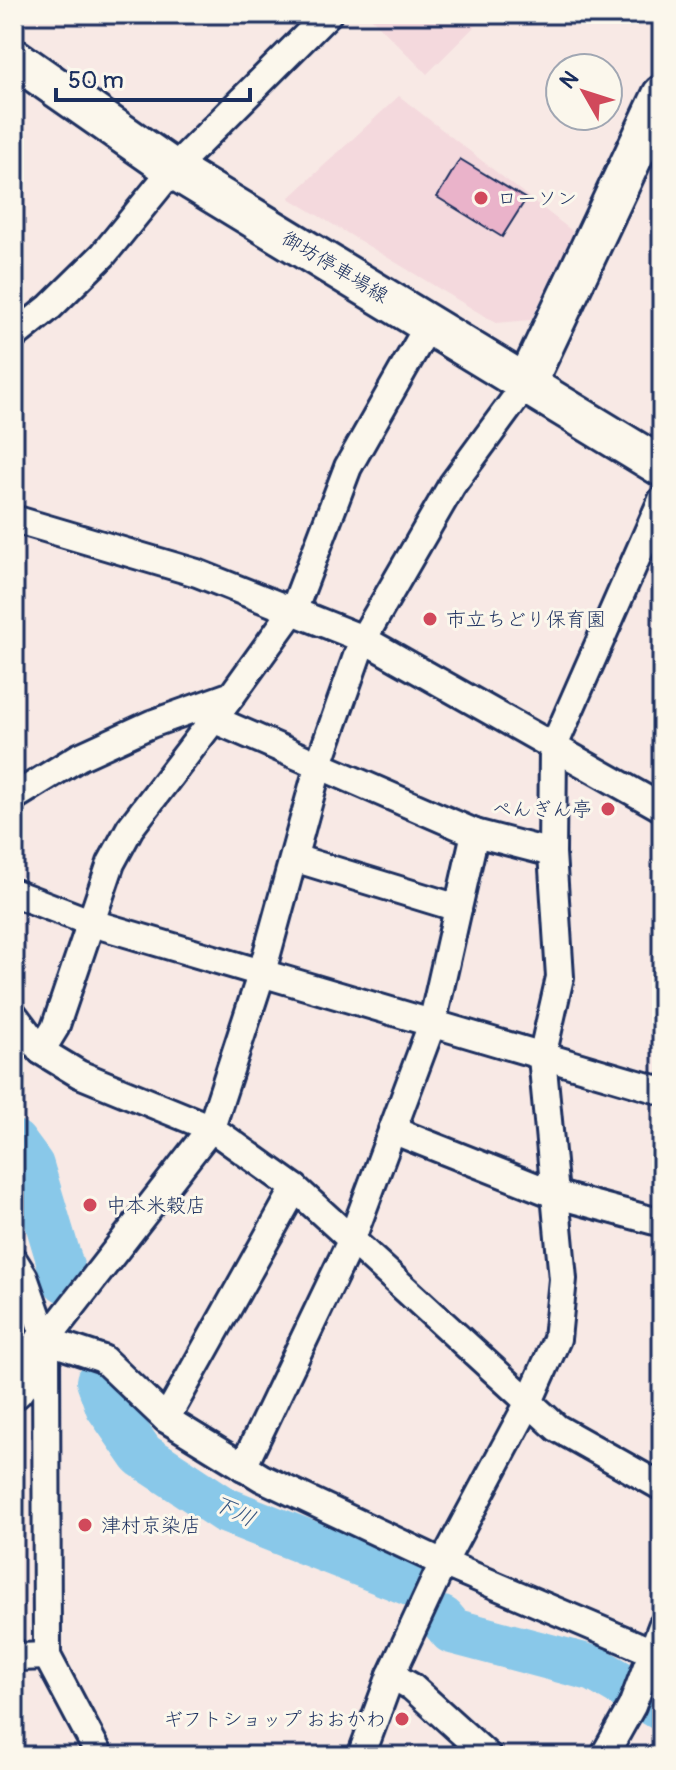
<svg xmlns="http://www.w3.org/2000/svg" width="676" height="1770" font-family="Pangolin,'Klee One',sans-serif">
<style>
.built{fill:#f4d9dd}
.lines{fill:none;stroke-linecap:round;stroke-linejoin:round}
.river{stroke:#89c8e9;stroke-width:46}
.building{fill:#eab3ca;stroke:#1b2f5e;stroke-width:2}
.street-casing{stroke:#1b2f5e;stroke-width:32}
.secondary-casing{stroke:#1b2f5e;stroke-width:44}
.street{stroke:#fbf7ec;stroke-width:26}
.secondary{stroke:#fbf7ec;stroke-width:38}
.poi-dot{fill:#d1495b;stroke:#fbf7ec;stroke-width:3}
.labels{text-anchor:middle;dominant-baseline:central;stroke-width:6;stroke-linejoin:round;paint-order:stroke}
.poi-label{font-size:20px;fill:#1b2f5e;stroke:#fbf7ec;text-anchor:start}
.street-label{font-size:20px;fill:#1b2f5e;stroke:#fbf7ec}
.water-label{font-size:22px;font-style:italic;fill:#365581;stroke:#fbf7ec}
</style>
<rect width="100%" height="100%" fill="#f8e9e5"/>
<filter id="ink" filterUnits="userSpaceOnUse"><feTurbulence type="fractalNoise" baseFrequency=".0125" numOctaves="2"/><feDisplacementMap in="SourceGraphic" scale="16" xChannelSelector="R" yChannelSelector="G"/><feConvolveMatrix kernelMatrix="1 2 1 2 8 2 1 2 1" color-interpolation-filters="sRGB"/></filter>
<g filter="url(#ink)">
<g class="built">
<path d="M367,14H487L427,74Z"/>
<path d="M399,96L572,231V238L531,320L496,323L289,198Z"/>
</g>
<g class="lines">
<g class="river">
<path d="M14,1143L31,1166L65,1280"/>
<path d="M99,1381L108,1406L142,1455L225,1510L415,1585"/>
<path d="M442,1619L452,1631L595,1669L662,1708"/>
</g>
</g>
<path class="building" d="M460,159L526,199L502,237L437,197Z"/>
<g class="lines">
<g class="street-casing">
<g id="street">
<path d="M14,336L50,307L103,255L173,169L328,14"/>
<path d="M14,519L197,573L363,639L662,808"/>
<path d="M213,719L475,833"/>
<path d="M14,797L79,757L151,724L232,695L294,609L348,467L429,324"/>
<path d="M294,858L458,908"/>
<path d="M14,893L92,923L662,1091"/>
<path d="M14,1015L41,1051L79,1074L211,1128L295,1188L557,1428L662,1487"/>
<path d="M41,1051L55,1028L111,863L130,828L232,695"/>
<path d="M392,1130L554,1194L662,1223"/>
<path d="M14,1261L24,1277L46,1340L47,1656L100,1756"/>
<path d="M46,1340L211,1128L262,972L319,764L363,639L452,485L526,384"/>
<path d="M46,1340L103,1359L166,1419L262,1478L443,1563L662,1656"/>
<path d="M166,1419L295,1188"/>
<path d="M243,1467L351,1241L432,1024L475,833L552,853"/>
<path d="M14,1652L20,1657L47,1656"/>
<path d="M391,1675L412,1687L488,1756"/>
<path d="M361,1756L391,1675L443,1563L528,1404L557,1339L563,1279L542,1057L560,977L552,853L553,748L662,500"/>
<path d="M604,1756L632,1706L662,1626"/>
</g>
</g>
<g class="secondary-casing">
<g id="secondary">
<path d="M14,58L173,169L662,467"/>
<path d="M526,384L662,95"/>
<path d="M14,1389L46,1340"/>
</g>
</g>
<use href="#street" class="street"/>
<use href="#secondary" class="secondary"/>
</g>
</g>
<g class="poi-dot">
<circle cx="481" cy="198" r="8"/>
<circle cx="430" cy="619" r="8"/>
<circle cx="608" cy="809" r="8"/>
<circle cx="90" cy="1205" r="8"/>
<circle cx="85" cy="1525" r="8"/>
<circle cx="402" cy="1719" r="8"/>
</g>
<g class="labels">
<g class="poi-label">
<text x="497" y="198">ローソン</text>
<text x="446" y="619">市立ちどり保育園</text>
<text x="592" y="809" text-anchor="end">ぺんぎん亭</text>
<text x="106" y="1205">中本米穀店</text>
<text x="101" y="1525">津村京染店</text>
<text x="386" y="1719" text-anchor="end">ギフトショップ おおかわ</text>
</g>
<g class="street-label">
<text transform="translate(335 267) rotate(31)">御坊停車場線</text>
</g>
<g class="water-label">
<text transform="translate(234 1511) rotate(26)">下川</text>
</g>
</g>
<rect width="676" height="1770" fill="none" stroke="#fbf7ec" stroke-width="48"/>
<rect x="24" y="24" width="628" height="1722" fill="none" stroke="#1b2f5e" stroke-width="3" filter="url(#ink)"/>
<g transform="translate(584 92) rotate(309)"><circle r="38" fill="#fbf7ec" stroke="#a1a7b3" stroke-width="2"/>
<path d="M0-6L14 30L0 20L-14 30Z" fill="#d1495b"/>
<text y="-12" font-size="22" font-weight="bold" text-anchor="middle" fill="#1b2f5e">N</text>
</g>
<path d="M56 88v12h194v-12" fill="none" stroke="#1b2f5e" stroke-width="4"/>
<text x="68" y="88" font-size="24" fill="#1b2f5e" stroke="#fbf7ec" stroke-width="6" paint-order="stroke">50 m</text>
</svg>
